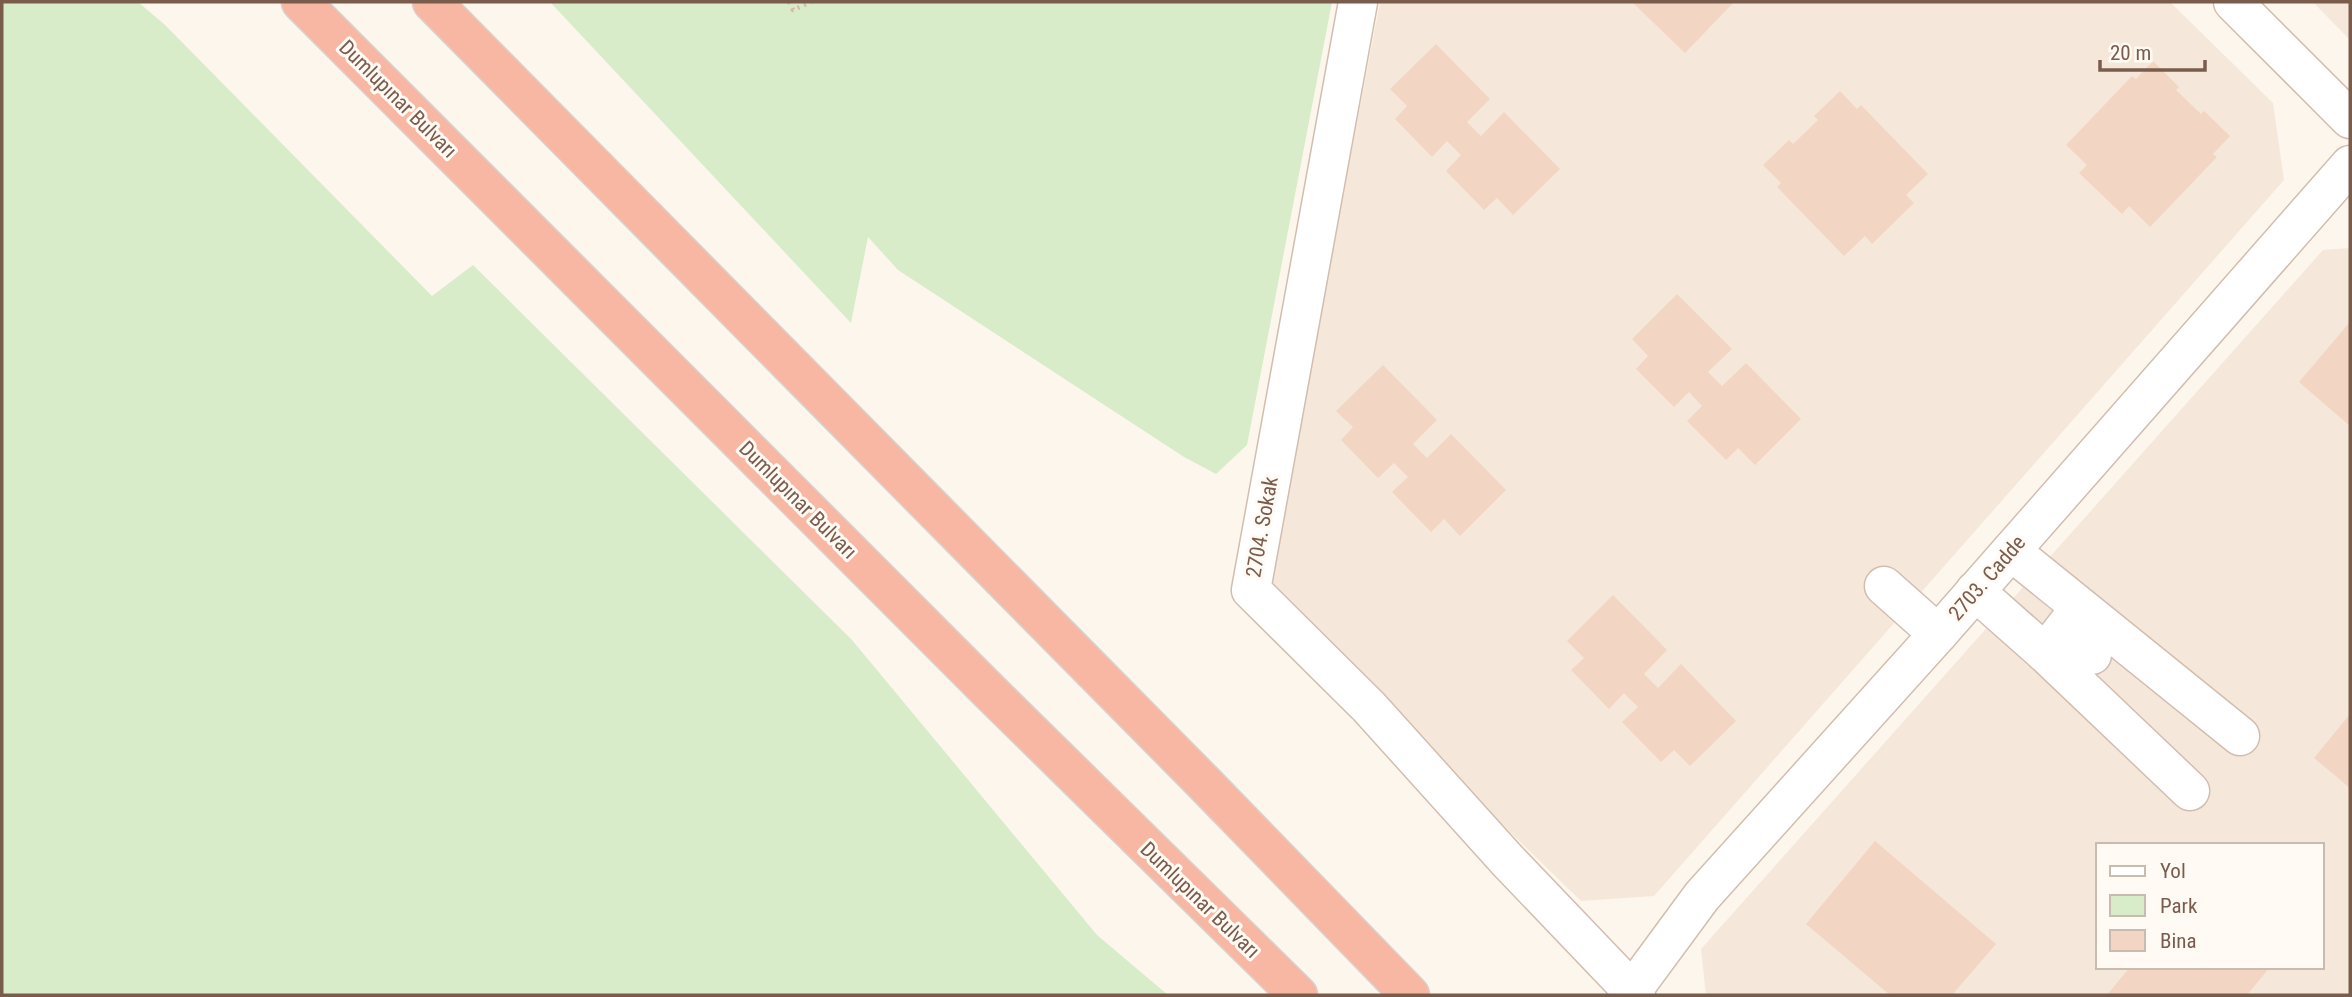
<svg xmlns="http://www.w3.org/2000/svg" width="2352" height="997" font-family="'Roboto Condensed',sans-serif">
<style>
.residential{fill:#f5e8da;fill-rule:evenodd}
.green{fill:#d8ecc9}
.building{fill:#f3d5c3}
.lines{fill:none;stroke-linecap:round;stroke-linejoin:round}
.minor-casing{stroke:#d1beb0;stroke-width:41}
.highway-casing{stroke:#dad1cd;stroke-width:41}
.path{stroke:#d9b8a5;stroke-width:4.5;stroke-dasharray:2 5;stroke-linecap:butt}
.minor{stroke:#fff;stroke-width:38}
.highway{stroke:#f7b7a3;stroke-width:38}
.labels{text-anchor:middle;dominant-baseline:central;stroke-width:6;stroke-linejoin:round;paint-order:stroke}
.street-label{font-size:21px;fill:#7a5c4d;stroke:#fffaf3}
</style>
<rect width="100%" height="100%" fill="#fdf6ec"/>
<g class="residential">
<path d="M1380,2H2170L2273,103L2284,180L1654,896L1581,901L1267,596Z"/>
<path d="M2313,2H2350V40Z"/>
<path d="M2350,248V995H1706L1701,949L2323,250ZM2098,845H2322V967H2098Z"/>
</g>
<g class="green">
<path d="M2,2H138L164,24L432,296L473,265L852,640L1097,935L1168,995H2Z"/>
<path d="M550,2H1332L1247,445L1216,474L1184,457L898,270L868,237L851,323Z"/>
</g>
<g class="building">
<path d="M1632,2H1734L1685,53Z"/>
<path d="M1436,44L1490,99L1467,122L1481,136L1504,112L1560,169L1513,215L1497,198L1484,210L1446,171L1461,155L1447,141L1432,157L1395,119L1407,106L1390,89Z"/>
<path d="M2153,61L2179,87L2176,90L2201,114L2204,111L2230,136L2213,154L2217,157L2150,227L2129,206L2122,214L2079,173L2087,165L2066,145L2132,76L2136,79Z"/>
<path d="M1840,91L1857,109L1861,105L1928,174L1906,195L1914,203L1872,244L1865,236L1844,256L1777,187L1781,183L1763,165L1789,140L1793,144L1818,120L1814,116Z"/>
<path d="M1677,294L1732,349L1708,372L1722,386L1746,363L1801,419L1755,465L1738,448L1726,460L1687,421L1702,406L1689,392L1674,407L1636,369L1648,356L1632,339Z"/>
<path d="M2350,322V426L2299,382Z"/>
<path d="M1383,365L1437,420L1413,444L1427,458L1451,434L1506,490L1460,536L1444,519L1431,532L1392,492L1408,477L1394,463L1378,478L1341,440L1353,427L1336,411Z"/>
<path d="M1613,595L1667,650L1644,674L1658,688L1681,664L1736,721L1690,766L1674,750L1661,762L1622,722L1638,707L1624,693L1609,709L1571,670L1584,658L1567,641Z"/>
<path d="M2350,714V788L2314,758Z"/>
<path d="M1875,841L1996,944L1952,995H1890L1806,924Z"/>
<path d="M2130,967H2270L2247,995H2107Z"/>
</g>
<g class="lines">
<g class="minor-casing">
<g id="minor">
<path d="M1358,2L1251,590L1369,707L1507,860L1636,995"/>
<path d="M2233,2L2350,119"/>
<path d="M2011,551L2240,736"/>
<path d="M1884,586L1938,634"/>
<path d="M1975,591L2045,653L2092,655L2080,608"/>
<path d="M2080,608L2045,653L2190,791"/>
<path d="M1629,995L1702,896L1938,634L2350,165"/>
</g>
</g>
<g class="highway-casing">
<g id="highway">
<path d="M301,2L991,693L1298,995"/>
<path d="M432,2L1207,786L1410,995"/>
</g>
</g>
<path class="path" d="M789,2L793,10L811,2"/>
<use href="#minor" class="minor"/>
<use href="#highway" class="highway"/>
</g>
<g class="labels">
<g class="street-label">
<text transform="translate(398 99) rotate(45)">Dumlupınar Bulvarı</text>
<text transform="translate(798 500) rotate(45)">Dumlupınar Bulvarı</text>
<text transform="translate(1262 527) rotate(-80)">2704. Sokak</text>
<text transform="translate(1987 578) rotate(-49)">2703. Cadde</text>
<text transform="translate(1200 900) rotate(44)">Dumlupınar Bulvarı</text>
</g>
</g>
<rect width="2352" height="997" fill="none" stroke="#7a5c4d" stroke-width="7"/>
<rect x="2096" y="843" width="228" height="126" fill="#fffaf3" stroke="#cabbb1" stroke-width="2"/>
<rect x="2110" y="866" width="35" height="10" fill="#ffffff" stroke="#cabbb1" stroke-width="2"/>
<text x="2160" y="878" font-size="21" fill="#7a5c4d">Yol</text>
<rect x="2110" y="895" width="35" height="21" fill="#d8ecc9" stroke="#cabbb1" stroke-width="2"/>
<text x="2160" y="913" font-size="21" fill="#7a5c4d">Park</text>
<rect x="2110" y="930" width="35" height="21" fill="#f3d5c3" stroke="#cabbb1" stroke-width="2"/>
<text x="2160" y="948" font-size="21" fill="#7a5c4d">Bina</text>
<path d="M2100 60v10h105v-10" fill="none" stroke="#7a5c4d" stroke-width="3.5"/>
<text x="2110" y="60" font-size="21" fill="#7a5c4d" stroke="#fffaf3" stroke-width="5" paint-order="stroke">20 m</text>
</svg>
